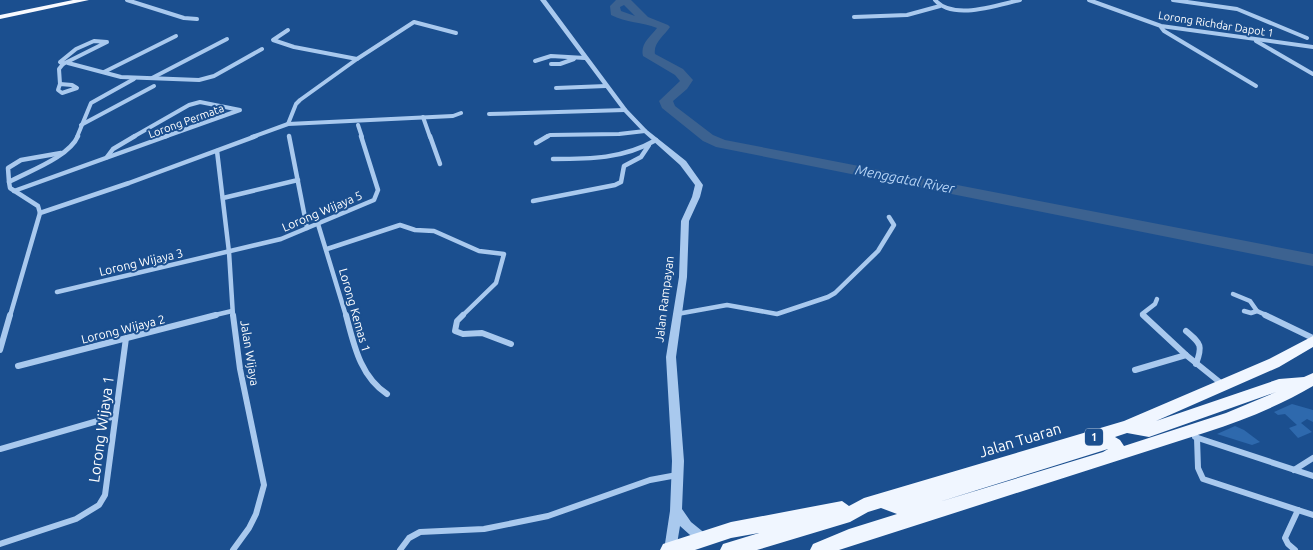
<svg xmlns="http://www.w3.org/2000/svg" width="1313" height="550" font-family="Ubuntu,sans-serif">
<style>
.green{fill:#2e69ad}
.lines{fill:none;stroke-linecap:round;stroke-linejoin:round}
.river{fill:#3c6290;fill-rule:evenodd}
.minor-far2{stroke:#a9c9ee;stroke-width:4}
.minor-far1{stroke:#a9c9ee;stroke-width:4.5}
.minor{stroke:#a9c9ee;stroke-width:6}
.tertiary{fill:#a9c9ee;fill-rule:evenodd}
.primary{fill:#f0f6ff;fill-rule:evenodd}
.trunk{fill:#f8faff;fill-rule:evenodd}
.labels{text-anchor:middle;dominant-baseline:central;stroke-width:4;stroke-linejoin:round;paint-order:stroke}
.far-street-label{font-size:11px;fill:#fff;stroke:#1b4f8f}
.shield{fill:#1b4f8f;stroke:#bbcadd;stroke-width:1}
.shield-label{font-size:11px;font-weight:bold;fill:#fff}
.street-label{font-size:12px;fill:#fff;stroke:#1b4f8f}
.water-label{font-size:14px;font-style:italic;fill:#b5d3f5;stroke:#1b4f8f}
.near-street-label{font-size:15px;fill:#fff;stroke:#1b4f8f}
</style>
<rect width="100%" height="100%" fill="#1b4f8f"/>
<g class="green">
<path d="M1292,404L1313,410V422L1307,419L1301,423L1312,432L1298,438L1289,428L1297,425L1285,414L1278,415L1274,412Z"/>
<path d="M1235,426L1244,430L1260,442L1252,445L1217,434Z"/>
</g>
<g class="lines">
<path class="river" d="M616,0H631L648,17L668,25L670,27C664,36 653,43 655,54L683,69L693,80L687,89L673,101L675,106L713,135L725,140L1313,254V266L716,147L703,141L662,108L659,101L680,81L675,75L643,56C640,44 650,37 657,28C642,22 626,23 611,15L610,6ZM624,5L635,16L621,11L620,7Z"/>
<g class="minor-far2">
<path d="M127,0L184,18L197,19"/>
<path d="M935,0C953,21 997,5 1020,0"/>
<path d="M1089,0L1161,26L1313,47"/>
<path d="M1173,0L1237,9L1307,38"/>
<path d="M854,17L907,15L940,6"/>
<path d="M1161,27L1164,31L1256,86"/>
<path d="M288,30L273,40L294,47L357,59"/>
<path d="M94,41L107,42L63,64L60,62L76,49Z"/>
<path d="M1256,41L1313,74"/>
<path d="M535,61L551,56L585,58"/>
<path d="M68,63L121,77L199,80L214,76L262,49"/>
<path d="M551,64H560L574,59"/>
<path d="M104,72L176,36"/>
<path d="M152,78L227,39"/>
<path d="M60,84L59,69L63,64"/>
<path d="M60,84L72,85L77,88L62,93L58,90Z"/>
<path d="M556,88L606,86"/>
<path d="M489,114L625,110"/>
<path d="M423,117L430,137"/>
<path d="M288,124L296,104L300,100L357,59L414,22L456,33"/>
<path d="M81,125L154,86"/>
<path d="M358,125L362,137"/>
<path d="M77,137L91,103L134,79"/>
<path d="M133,137L189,105L200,102L240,110L164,137"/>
<path d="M252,137L288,124L453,116L461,113"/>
<path d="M546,137L550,135L619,134L645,131"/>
</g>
<g class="minor-far1">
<path d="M289,136L307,228"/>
<path d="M430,136L440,164"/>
<path d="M536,143L548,136"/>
<path d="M217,151L229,252L233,316"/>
<path d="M107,157L113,149L135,136"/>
<path d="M553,159C590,159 623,159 656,140"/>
<path d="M9,182L8,168L21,160L61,153"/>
<path d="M14,191L167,136"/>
<path d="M223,198L298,180"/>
<path d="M533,201L615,185L621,182L624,166L641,157L649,145"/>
<path d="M40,213L129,183L256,136"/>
<path d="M318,224L346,316"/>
<path d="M327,249L400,225L415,230L434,231L479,251L504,254L496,283L462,316"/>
<path d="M57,292L281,239L374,200L378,190L361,136"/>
<path d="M1233,294L1250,301L1257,311L1268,316"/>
<path d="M1244,311L1251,313L1257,311"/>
<path d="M677,314L727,305L777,314L828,297L835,293L878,251L894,225L889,217"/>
<path d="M10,316L40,213L38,206L10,188L9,182C29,171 69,157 78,136"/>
<path d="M211,316L232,311"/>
<path d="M1144,316L1142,314L1155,304L1157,299"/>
</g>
<g class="minor">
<path d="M233,315L240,369L264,485L256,514L249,528L233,550"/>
<path d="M346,315C354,345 360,376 387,394"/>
<path d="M463,315L457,321L455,331L463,334L482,333L511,344"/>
<path d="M1143,315L1186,355L1222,384"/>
<path d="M1265,315L1313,338"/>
<path d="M1186,331C1201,344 1203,345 1196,364"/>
<path d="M0,350L10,315"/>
<path d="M18,366L216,315"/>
<path d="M1135,370L1186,355"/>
<path d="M1195,437L1313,476"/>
<path d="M1197,438L1198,468L1203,479L1313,515"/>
<path d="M0,449L115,416"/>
<path d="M1294,470L1313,458"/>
<path d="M0,544L76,519L99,505L105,495L126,338"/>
<path d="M400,550L409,538L420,532L484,529L548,516L650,480L677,475"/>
<path d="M1295,550L1288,544L1285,538L1298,510"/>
</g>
<path class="tertiary" d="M540,0H546L627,109L647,130L686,161L703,185L700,197L689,221L687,277L676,357L684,461L682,509L691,522L707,535L709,539L707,543L703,545L699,543L680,526L676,550H664L670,511L672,461L666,357L679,277L681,221L692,197L695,185L680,165L643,132L623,111Z"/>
<path class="primary" d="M1313,336V347L1279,367L1156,421L1279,379L1304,377L1313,373V386C1279,406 1244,420 1207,432L839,550H810L813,544L849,529L897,514L881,508L868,512L850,522L757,550H720L723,544L759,533L731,538L695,550H660L663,544L669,542L731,522L842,501L849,506L864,498L1124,421L1269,359ZM1276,392L1226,413L1124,446L1120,440L1115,437L1127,433L1149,437ZM1108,449L1103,452L939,502Z"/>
<path class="trunk" d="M73,0H89L0,19V15Z"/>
</g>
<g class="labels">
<g class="far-street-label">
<text transform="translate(1216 24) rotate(9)">Lorong Richdar Dapot 1</text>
<text transform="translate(186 121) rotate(-20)">Lorong Permata</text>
</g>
<rect class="shield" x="1085" y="428.5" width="18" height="17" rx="4"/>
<g class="shield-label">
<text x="1094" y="437">1</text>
</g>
<g class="street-label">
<text transform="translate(322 211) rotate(-23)">Lorong Wijaya 5</text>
<text transform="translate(141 262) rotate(-13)">Lorong Wijaya 3</text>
<text transform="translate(664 299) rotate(-83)">Jalan Rampayan</text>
<text transform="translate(355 310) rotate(74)">Lorong Kemas 1</text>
<text transform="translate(123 329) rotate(-14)">Lorong Wijaya 2</text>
<text transform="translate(250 353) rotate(81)">Jalan Wijaya</text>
</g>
<g class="water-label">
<text transform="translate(905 179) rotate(11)">Menggatal River</text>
</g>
<g class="near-street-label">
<text transform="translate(101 429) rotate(-82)">Lorong Wijaya 1</text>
<text transform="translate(1020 440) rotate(-17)">Jalan Tuaran</text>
</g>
</g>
</svg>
